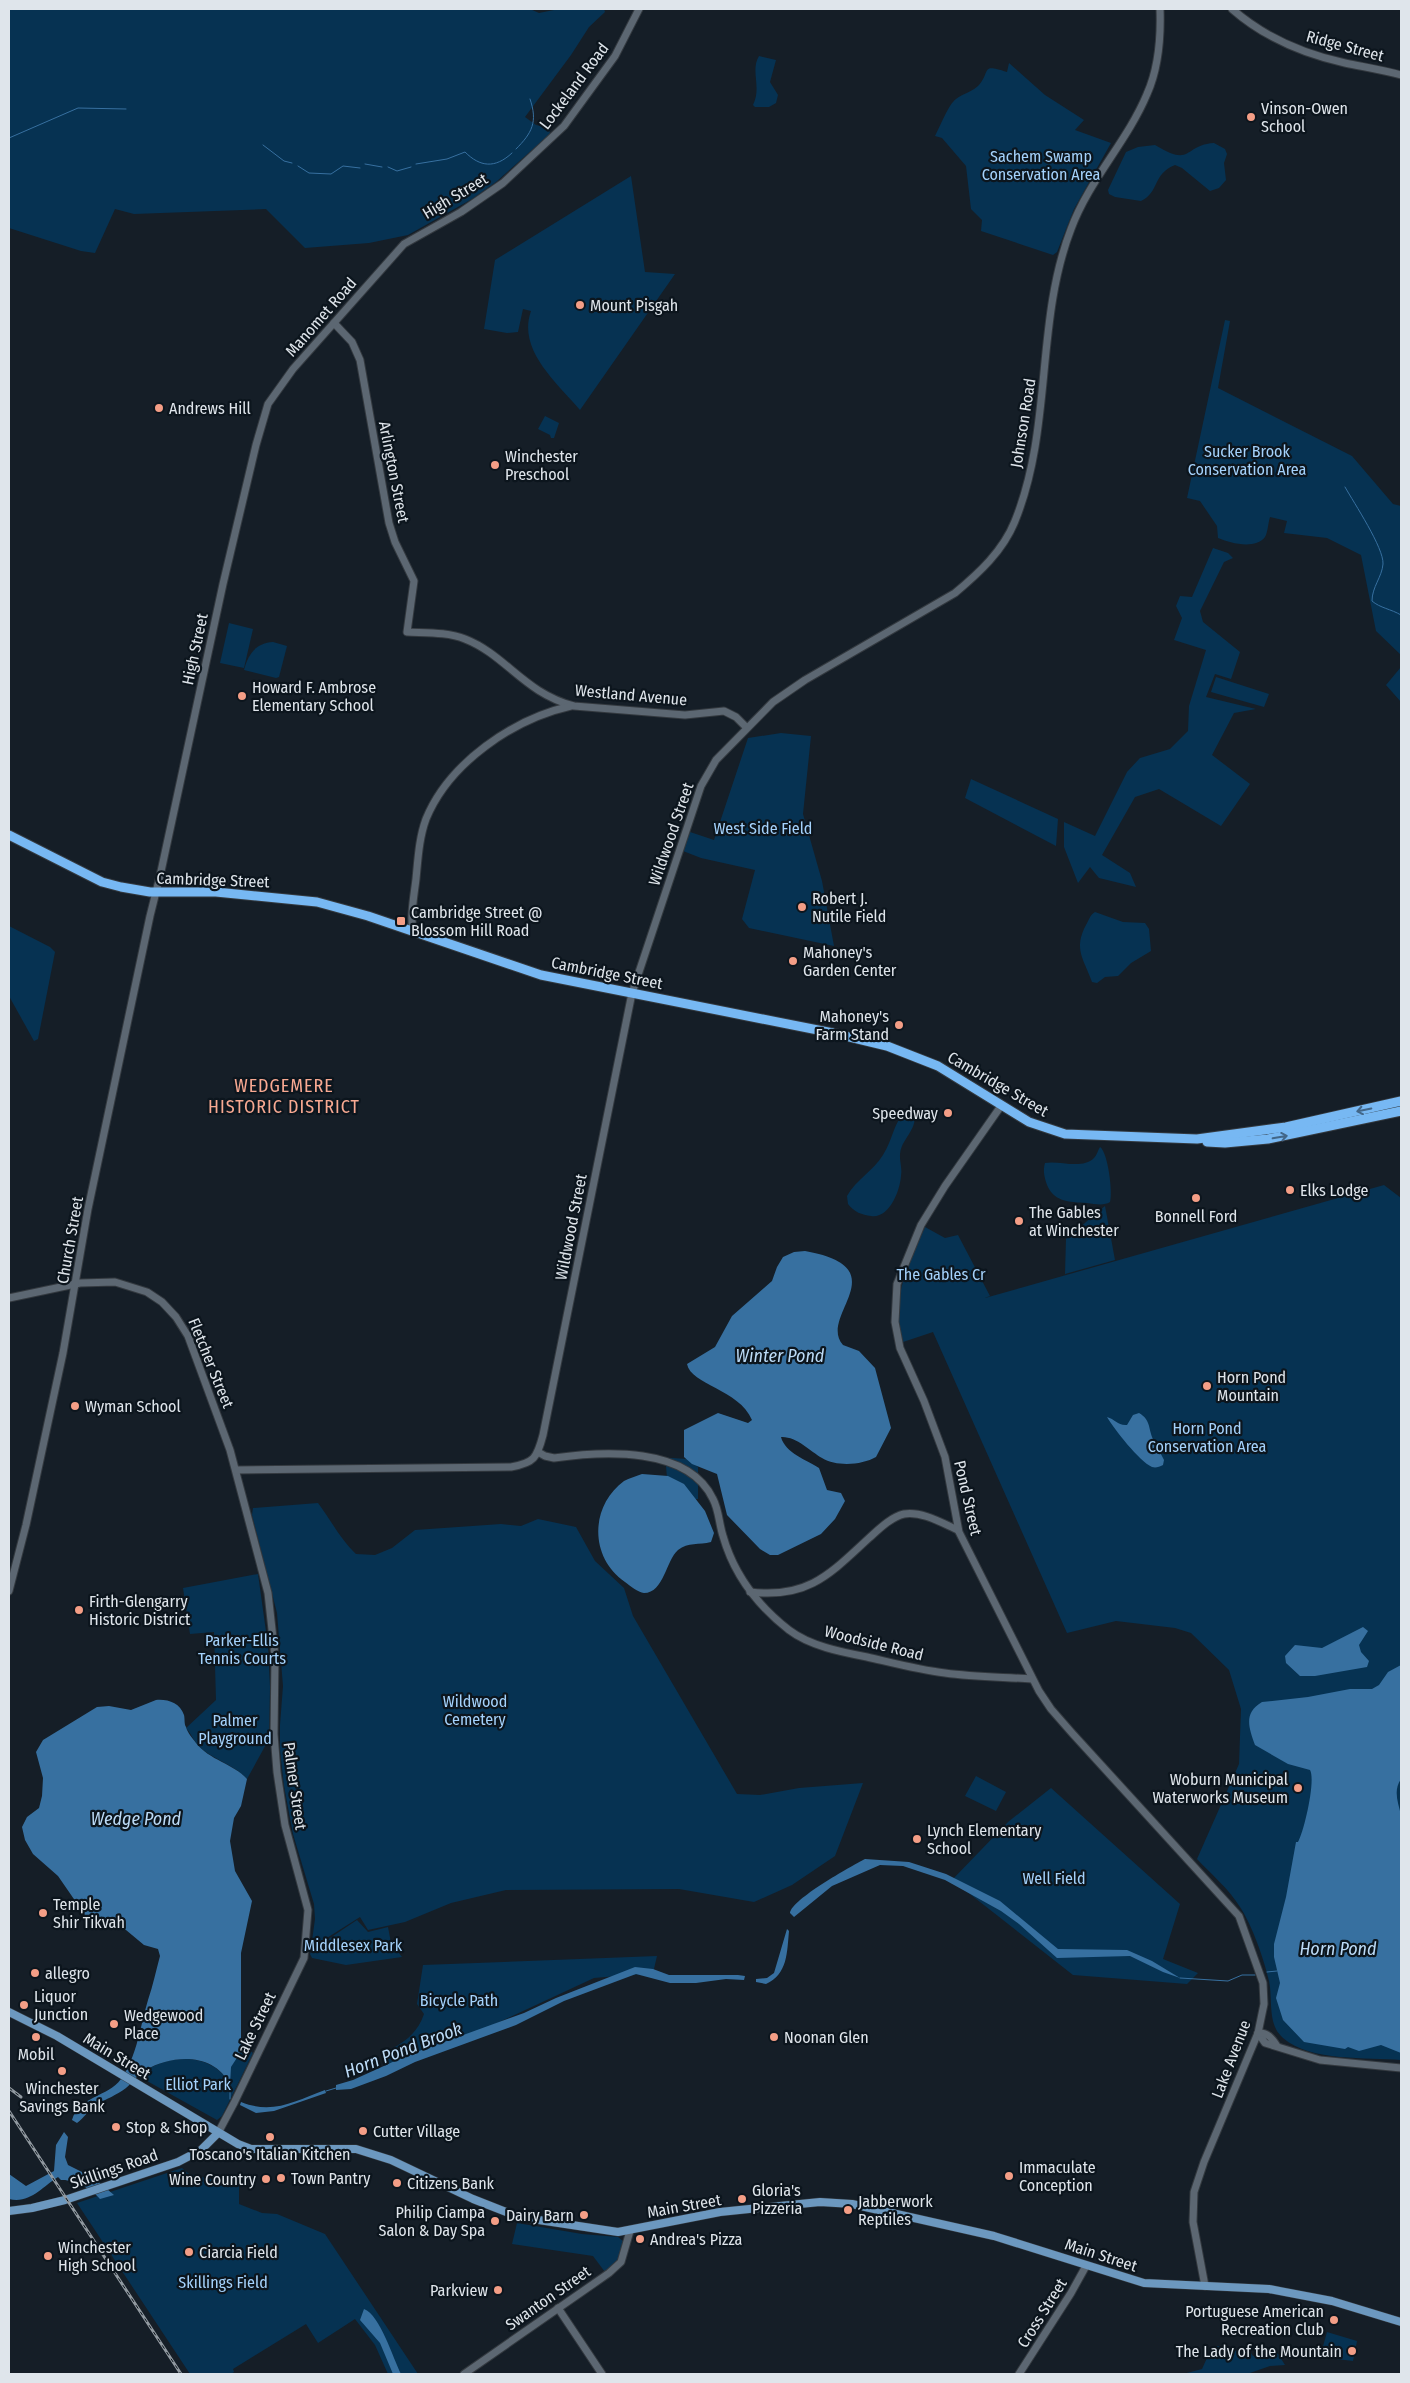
<svg xmlns="http://www.w3.org/2000/svg" width="1410" height="2383" font-family="'Fira Sans Condensed',sans-serif">
<style>
.green{fill:#063252}
.water{fill:#3770a0}
.lines{fill:none;stroke-linecap:round;stroke-linejoin:round}
.stream{stroke:#3770a0;stroke-width:1}
.secondary-casing{stroke:#33393f;stroke-width:9}
.primary-casing{stroke:#33393f;stroke-width:9}
.highway-casing{stroke:#33393f;stroke-width:11}
.secondary{stroke:#5c6772;stroke-width:7}
.primary{stroke:#6c98bf;stroke-width:8}
.highway{stroke:#77b8f3;stroke-width:9}
.rail-casing{stroke:#9199a0;stroke-width:3}
.rail{stroke:#0c151d;stroke-width:1;stroke-dasharray:4;stroke-linecap:butt}
.oneway{stroke:#426688}
.poi-dot{fill:#f49e86;stroke:#0c151d;stroke-width:2}
.labels{text-anchor:middle;dominant-baseline:central;stroke-width:4.5;stroke-linejoin:round;paint-order:stroke}
.street-label{font-size:16px;fill:#dfe5eb;stroke:#0c151d}
.poi-label{font-size:16px;fill:#dfe5eb;stroke:#0c151d;text-anchor:start}
.park-label{font-size:16px;fill:#a4d2fc;stroke:#0c151d}
.neighbourhood-label{font-size:18px;letter-spacing:1px;fill:#f8a992;stroke:#0c151d}
.water-label{font-size:18px;font-style:italic;fill:#bcdbf7;stroke:#0c151d}
</style>
<rect width="100%" height="100%" fill="#151e27"/>
<g class="green">
<path d="M9,9H530L539,13L559,9H604L605,12L589,27L571,55L525,117L536,125L549,128L550,134L496,182L472,199L408,235L369,243L305,248L266,209L134,214L115,209L95,253L81,251L9,228Z"/>
<path d="M759,56L776,60L770,82L778,95L776,103L769,107H755L753,105C762,87 750,71 759,56Z"/>
<path d="M1009,63L1045,95L1084,120L1075,130L1111,143L1074,209L1057,252L1053,255L981,231L982,220L971,209L966,166L942,138L935,136C940,127 948,105 956,99C962,94 974,91 979,85C991,71 980,63 1007,72Z"/>
<path d="M1214,143L1225,149L1227,154L1224,163L1226,180L1219,188L1210,191L1182,168L1175,165C1152,174 1160,192 1141,201L1115,197L1109,194L1108,190L1126,152L1138,147L1155,145C1193,168 1183,145 1214,143Z"/>
<path d="M631,176L645,272L675,274L580,410C557,383 517,350 531,311L523,309L518,332L507,333L484,329L495,260Z"/>
<path d="M1225,320L1230,321L1218,388L1352,456L1393,504L1401,506V655L1376,631L1361,555L1327,538L1284,533L1287,521L1270,517C1268,523 1268,532 1265,537C1255,550 1230,543 1218,538L1217,526L1200,501L1187,498Z"/>
<path d="M545,416L559,423L554,438H551L550,435L538,429Z"/>
<path d="M1213,548L1228,553L1233,558L1224,562L1200,611L1203,622L1240,652L1231,679L1215,674L1206,697L1256,709L1234,713L1212,755L1250,784L1221,826L1159,789L1135,797L1102,855L1130,873L1136,887L1099,878L1090,867L1078,883L1064,847V822L1095,836L1127,772L1140,758L1170,749L1188,731L1189,706L1206,650L1174,640L1182,618L1176,606L1180,596L1192,597Z"/>
<path d="M229,623L253,629L244,668L220,663Z"/>
<path d="M273,642L287,646L279,677L276,678L244,670C248,654 256,643 273,642Z"/>
<path d="M1401,667V702L1386,685Z"/>
<path d="M1216,677L1269,694L1264,707L1211,692Z"/>
<path d="M781,733L811,736L803,814L822,881L834,946L749,928L742,919L755,870L701,858L683,851L690,832L714,840L748,738Z"/>
<path d="M971,779L1058,819L1056,846L965,798Z"/>
<path d="M1095,912L1123,922L1145,923L1149,929L1151,951L1131,963L1118,976L1105,977L1097,983L1092,982C1084,959 1073,949 1086,925C1089,920 1090,915 1095,912Z"/>
<path d="M9,926L50,947L55,952L38,1039L34,1041L9,996Z"/>
<path d="M909,1108C923,1120 907,1135 902,1146C897,1157 903,1166 901,1176C900,1191 889,1219 871,1216C862,1215 854,1212 848,1204L847,1196C856,1180 873,1171 883,1155C893,1140 894,1119 909,1108Z"/>
<path d="M1100,1147C1108,1152 1113,1193 1110,1202C1104,1206 1095,1204 1087,1203C1069,1202 1052,1202 1046,1182C1044,1175 1043,1170 1045,1163C1059,1160 1082,1170 1094,1158C1097,1155 1098,1150 1100,1147Z"/>
<path d="M1384,1185L1401,1198V2060C1367,2057 1311,2062 1283,2038C1267,2024 1273,2000 1269,1981C1264,1959 1252,1925 1240,1907C1229,1889 1211,1874 1197,1859L1239,1764L1241,1709L1229,1670L1191,1633L1175,1628L1116,1621L1067,1633L933,1332L903,1342C890,1300 908,1264 925,1227L945,1238L958,1235L990,1296L985,1298Z"/>
<path d="M1105,1206L1115,1260L1065,1274L1066,1239Z"/>
<path d="M657,1457L687,1459L698,1467V1499L687,1500L667,1478L666,1466Z"/>
<path d="M318,1503C331,1520 340,1539 356,1554L375,1555L392,1548L415,1530L501,1524L521,1526L538,1519L576,1527L595,1561L624,1588L633,1616L737,1794L760,1795L799,1788L863,1783L835,1856L792,1885L754,1902L679,1889L506,1890L451,1903L405,1922L368,1930L360,1917L311,1948L315,1919L314,1904L293,1834L284,1786L280,1750V1725L283,1686L277,1613L252,1515L253,1508Z"/>
<path d="M258,1574L268,1646L270,1687L269,1739L247,1779C237,1767 216,1760 203,1750C195,1744 192,1735 186,1728L216,1700L214,1632L190,1634L183,1588Z"/>
<path d="M976,1776L1006,1792L996,1811L965,1796Z"/>
<path d="M1051,1788L1180,1904L1163,1959L1198,1973L1187,1984L1073,1975L952,1880L1008,1822Z"/>
<path d="M357,1920L368,1932L388,1927L391,1943L402,1957L346,1965L312,1958L310,1954L312,1950Z"/>
<path d="M657,1956L653,1973L594,1978L392,2072L385,2052C404,2043 417,2034 424,2014L417,2004L423,1965Z"/>
<path d="M244,2047L253,2053L222,2116L217,2120L138,2076C164,2054 211,2050 230,2084V2067Z"/>
<path d="M182,2168L189,2174L239,2186V2204L262,2213L277,2214L325,2234L418,2374H388L375,2345L355,2319L318,2343L306,2324L233,2369L234,2372L231,2374H190L77,2203Z"/>
<path d="M517,2223L582,2234L618,2237L624,2242L618,2262L605,2272L593,2256L512,2244Z"/>
<path d="M1327,2332L1357,2341L1353,2361L1320,2357Z"/>
<path d="M1218,2346L1235,2351L1247,2347L1253,2356H1257L1265,2349H1275L1285,2365L1270,2366L1247,2374H1183L1202,2369L1211,2349Z"/>
</g>
<g class="water">
<path d="M805,1251C900,1268 817,1316 843,1345L859,1351L875,1368L891,1428L876,1457C862,1465 837,1467 822,1458C810,1451 796,1436 781,1437C785,1453 807,1460 819,1468L827,1490L841,1493L845,1501L835,1519L821,1534L778,1555H770L760,1549L727,1515L717,1474L692,1464L684,1457V1430L718,1413L748,1423L752,1420C739,1389 691,1385 687,1364L715,1347L732,1316L772,1281L777,1267L783,1257L794,1252Z"/>
<path d="M1139,1413C1151,1420 1148,1428 1153,1439C1156,1447 1161,1453 1164,1460L1163,1465C1159,1467 1156,1468 1152,1467C1139,1461 1115,1430 1107,1417C1115,1419 1118,1426 1127,1425L1133,1415Z"/>
<path d="M642,1474L668,1476L684,1484L705,1511L714,1533L711,1542C699,1545 688,1542 678,1550C666,1560 664,1593 644,1593C638,1592 630,1586 625,1582C589,1557 590,1506 624,1481C629,1478 637,1476 642,1474Z"/>
<path d="M1363,1627L1368,1631L1359,1645L1361,1652L1369,1661L1367,1667L1315,1676H1300L1286,1663L1285,1656L1295,1645L1322,1648Z"/>
<path d="M1401,1665V1779C1393,1791 1398,1802 1401,1815V2053L1381,2045L1359,2051L1348,2047L1345,2049L1304,2042L1283,2020L1276,1998L1280,1983L1274,1957V1944L1286,1897L1296,1842H1298C1304,1832 1316,1780 1310,1770L1288,1764L1255,1745C1249,1728 1243,1713 1262,1702L1308,1697L1350,1689H1372L1379,1685L1388,1672Z"/>
<path d="M156,1700C168,1699 180,1703 184,1715C185,1719 184,1724 186,1727C187,1732 193,1739 196,1743C209,1760 234,1764 247,1779L241,1806L234,1818L230,1841L235,1871L252,1901L241,1953V2041L244,2047L231,2067L230,2085C215,2053 173,2054 146,2070C138,2074 133,2082 126,2088C117,2095 106,2099 96,2105C89,2109 84,2118 77,2123L72,2120C79,2096 108,2097 121,2079C137,2056 140,2027 148,2000C153,1985 156,1971 160,1956L158,1949L144,1945L126,1930L95,1924L87,1918L58,1876L33,1854L25,1840L22,1827L27,1817L39,1808L42,1796L43,1778L36,1752L43,1740L97,1707L109,1706L131,1710Z"/>
<path d="M865,1859L909,1862L946,1874L1000,1901L1058,1949L1127,1950L1152,1961L1180,1978L1163,1972L1130,1956L1057,1958L1019,1924L1001,1911L945,1880L903,1866L880,1865L832,1886L794,1917L790,1913C792,1899 850,1867 865,1859Z"/>
<path d="M787,1929L789,1931C787,1952 788,1974 766,1984L756,1982V1979L767,1978L774,1973Z"/>
<path d="M635,1967L653,1969L669,1975H738L745,1976L744,1980L726,1979L696,1983H670L636,1974L564,2001L516,2025L415,2062L386,2076L351,2089L336,2090V2085L353,2080L408,2055L524,2013L556,1998Z"/>
<path d="M325,2090L326,2093L274,2111L256,2113L240,2105L241,2102C273,2115 295,2101 325,2090Z"/>
<path d="M64,2132L68,2137L65,2157L68,2165L94,2178L114,2195L100,2199C92,2189 73,2179 61,2180L58,2177C42,2187 30,2204 9,2199V2174L26,2186L54,2171L56,2145Z"/>
<path d="M364,2309C380,2315 393,2358 401,2374H393L380,2343L360,2320Z"/>
</g>
<g class="lines">
<g class="stream">
<path d="M9,138L78,108L126,109"/>
<path d="M263,145L284,161L292,163"/>
<path d="M516,149C532,133 538,122 530,99"/>
<path d="M365,164L382,167"/>
<path d="M416,164L447,159L465,152C480,167 495,169 512,153"/>
<path d="M298,166L309,173L331,174L343,166L360,168"/>
<path d="M388,167L397,171L411,167"/>
<path d="M1345,487C1354,503 1384,548 1383,564C1382,577 1372,587 1372,601C1380,608 1391,609 1401,615"/>
<path d="M1267,1972L1277,1971"/>
<path d="M1180,1978L1228,1981L1242,1975H1255"/>
<path d="M230,2085V2099"/>
<path d="M326,2091L336,2088"/>
</g>
<g class="secondary-casing">
<g id="secondary">
<path d="M1232,9C1264,37 1304,54 1345,63C1364,67 1383,70 1401,75"/>
<path d="M334,323L352,342L360,360L389,523L395,542L414,581L407,632C425,633 448,632 465,639C506,655 524,693 574,706L685,715L724,711L736,717L746,727"/>
<path d="M413,932C410,915 414,896 416,879C418,859 419,838 426,819C449,763 513,719 571,706"/>
<path d="M1001,1106L945,1186L921,1225L897,1284L895,1322L900,1348L924,1401L945,1457L959,1532L1039,1691L1051,1709L1072,1733L1239,1916L1263,1983L1264,2004L1258,2033L1204,2162L1194,2192L1193,2222L1205,2286"/>
<path d="M9,1298L80,1283L115,1282L147,1292L162,1302L176,1317L188,1336L230,1450L268,1593L275,1657L274,1734L277,1772L285,1825L308,1910L304,1958L234,2103L218,2133"/>
<path d="M538,1452L545,1456L554,1458C603,1451 688,1446 713,1499C719,1510 719,1524 723,1536C734,1575 757,1605 789,1630C810,1646 841,1652 867,1657C893,1663 919,1670 945,1673C974,1677 1003,1677 1032,1679"/>
<path d="M236,1470L511,1467C534,1463 537,1458 543,1435L632,993L701,786L716,760L773,702L805,680L955,593C979,573 1003,551 1015,521C1053,427 1035,322 1071,229C1089,180 1127,142 1147,94C1159,67 1161,37 1160,9"/>
<path d="M9,1591L26,1525L63,1353L88,1209L150,916L160,876L223,584L256,445L268,404L293,369L404,244L461,212L503,183L564,126L615,56L639,9"/>
<path d="M750,1592C808,1599 830,1574 869,1538C879,1529 891,1517 904,1514C922,1511 942,1523 958,1530"/>
<path d="M1258,2033L1265,2043L1320,2060L1401,2068"/>
<path d="M1258,2033C1267,2032 1272,2038 1277,2046"/>
<path d="M558,2308L602,2374"/>
<path d="M464,2374L609,2273L621,2262L630,2231"/>
<path d="M1019,2374L1071,2293L1086,2266"/>
</g>
</g>
<g class="primary-casing">
<g id="primary">
<path d="M9,2012L57,2036L238,2144L251,2149H356L391,2160L473,2199L519,2217L618,2232L720,2212L820,2202L852,2204L994,2236L1144,2283L1269,2289L1332,2301L1401,2322"/>
<path d="M9,2211L32,2208L65,2200L178,2162L201,2150L218,2133"/>
</g>
</g>
<g class="highway-casing">
<g id="highway">
<path d="M9,835L102,882L121,887L150,892H216L317,902L368,916L541,975L833,1033L887,1046L938,1066L1029,1122L1065,1134L1197,1139L1286,1127L1401,1101"/>
<path d="M1207,1142L1225,1143L1268,1139L1401,1111"/>
</g>
</g>
<use href="#secondary" class="secondary"/>
<use href="#primary" class="primary"/>
<use href="#highway" class="highway"/>
<g class="rail-casing">
<g id="rail">
<path d="M9,2088L21,2097"/>
<path d="M9,2111L181,2374"/>
</g>
</g>
<use href="#rail" class="rail"/>
</g>
<defs><path id="oneway-shaft" d="M-6 0H5M1.5-3L5.5 0L1.5 3" fill="none" stroke-width="1.6" stroke-linecap="round" stroke-linejoin="round" transform="scale(1.25)"/></defs>
<g class="oneway">
<use href="#oneway-shaft" transform="translate(1364 1110) rotate(168)"/>
<use href="#oneway-shaft" transform="translate(1280 1137) rotate(-10)"/>
</g>
<g class="poi-dot">
<circle cx="1251" cy="117" r="5"/>
<circle cx="580" cy="305" r="5"/>
<circle cx="159" cy="408" r="5"/>
<circle cx="495" cy="465" r="5"/>
<circle cx="242" cy="696" r="5"/>
<circle cx="802" cy="907" r="5"/>
<rect x="396" y="916" width="10" height="10" rx="2.5"/>
<circle cx="793" cy="961" r="5"/>
<circle cx="899" cy="1025" r="5"/>
<circle cx="948" cy="1113" r="5"/>
<circle cx="1290" cy="1190" r="5"/>
<circle cx="1196" cy="1198" r="5"/>
<circle cx="1019" cy="1221" r="5"/>
<circle cx="1207" cy="1386" r="5"/>
<circle cx="75" cy="1406" r="5"/>
<circle cx="79" cy="1610" r="5"/>
<circle cx="1298" cy="1788" r="5"/>
<circle cx="917" cy="1839" r="5"/>
<circle cx="43" cy="1913" r="5"/>
<circle cx="35" cy="1973" r="5"/>
<circle cx="24" cy="2005" r="5"/>
<circle cx="114" cy="2024" r="5"/>
<circle cx="36" cy="2037" r="5"/>
<circle cx="774" cy="2037" r="5"/>
<circle cx="62" cy="2071" r="5"/>
<circle cx="116" cy="2127" r="5"/>
<circle cx="363" cy="2131" r="5"/>
<circle cx="270" cy="2137" r="5"/>
<circle cx="1009" cy="2176" r="5"/>
<circle cx="281" cy="2178" r="5"/>
<circle cx="266" cy="2179" r="5"/>
<circle cx="397" cy="2183" r="5"/>
<circle cx="742" cy="2199" r="5"/>
<circle cx="848" cy="2210" r="5"/>
<circle cx="584" cy="2215" r="5"/>
<circle cx="495" cy="2221" r="5"/>
<circle cx="640" cy="2239" r="5"/>
<circle cx="189" cy="2252" r="5"/>
<circle cx="48" cy="2256" r="5"/>
<circle cx="498" cy="2290" r="5"/>
<circle cx="1334" cy="2320" r="5"/>
<circle cx="1352" cy="2351" r="5"/>
</g>
<g class="labels">
<g class="street-label">
<text transform="translate(1345 46) rotate(15)">Ridge Street</text>
<text transform="translate(574 86) rotate(-53)">Lockeland Road</text>
<text transform="translate(455 196) rotate(-31)">High Street</text>
<text transform="translate(321 317) rotate(-49)">Manomet Road</text>
<text transform="translate(1023 423) rotate(-81)">Johnson Road</text>
<text transform="translate(394 472) rotate(79)">Arlington Street</text>
<text transform="translate(195 649) rotate(-78)">High Street</text>
<text transform="translate(631 695) rotate(5)">Westland Avenue</text>
<text transform="translate(671 834) rotate(-71)">Wildwood Street</text>
<text transform="translate(213 880) rotate(2)">Cambridge Street</text>
<text transform="translate(607 973) rotate(11)">Cambridge Street</text>
<text transform="translate(998 1084) rotate(30)">Cambridge Street</text>
<text transform="translate(571 1227) rotate(-79)">Wildwood Street</text>
<text transform="translate(70 1240) rotate(-80)">Church Street</text>
<text transform="translate(211 1363) rotate(68)">Fletcher Street</text>
<text transform="translate(968 1498) rotate(77)">Pond Street</text>
<text transform="translate(874 1643) rotate(14)">Woodside Road</text>
<text transform="translate(295 1786) rotate(82)">Palmer Street</text>
<text transform="translate(255 2026) rotate(-64)">Lake Street</text>
<text transform="translate(117 2056) rotate(31)">Main Street</text>
<text transform="translate(1231 2059) rotate(-69)">Lake Avenue</text>
<text transform="translate(114 2169) rotate(-19)">Skillings Road</text>
<text transform="translate(684 2206) rotate(-10)">Main Street</text>
<text transform="translate(1101 2255) rotate(18)">Main Street</text>
<text transform="translate(548 2298) rotate(-35)">Swanton Street</text>
<text transform="translate(1042 2313) rotate(-58)">Cross Street</text>
</g>
<g class="poi-label">
<text x="1261" y="108">Vinson-Owen<tspan x="1261" dy="18">School</tspan></text>
<text x="590" y="305">Mount Pisgah</text>
<text x="169" y="408">Andrews Hill</text>
<text x="505" y="456">Winchester<tspan x="505" dy="18">Preschool</tspan></text>
<text x="252" y="687">Howard F. Ambrose<tspan x="252" dy="18">Elementary School</tspan></text>
<text x="812" y="898">Robert J.<tspan x="812" dy="18">Nutile Field</tspan></text>
<text x="411" y="912">Cambridge Street @<tspan x="411" dy="18">Blossom Hill Road</tspan></text>
<text x="803" y="952">Mahoney's<tspan x="803" dy="18">Garden Center</tspan></text>
<text x="889" y="1016" text-anchor="end">Mahoney's<tspan x="889" dy="18">Farm Stand</tspan></text>
<text x="938" y="1113" text-anchor="end">Speedway</text>
<text x="1300" y="1190">Elks Lodge</text>
<text x="1029" y="1212">The Gables<tspan x="1029" dy="18">at Winchester</tspan></text>
<text x="1196" y="1216" text-anchor="middle">Bonnell Ford</text>
<text x="1217" y="1377">Horn Pond<tspan x="1217" dy="18">Mountain</tspan></text>
<text x="85" y="1406">Wyman School</text>
<text x="89" y="1601">Firth-Glengarry<tspan x="89" dy="18">Historic District</tspan></text>
<text x="1288" y="1779" text-anchor="end">Woburn Municipal<tspan x="1288" dy="18">Waterworks Museum</tspan></text>
<text x="927" y="1830">Lynch Elementary<tspan x="927" dy="18">School</tspan></text>
<text x="53" y="1904">Temple<tspan x="53" dy="18">Shir Tikvah</tspan></text>
<text x="45" y="1973">allegro</text>
<text x="34" y="1996">Liquor<tspan x="34" dy="18">Junction</tspan></text>
<text x="124" y="2015">Wedgewood<tspan x="124" dy="18">Place</tspan></text>
<text x="784" y="2037">Noonan Glen</text>
<text x="36" y="2054" text-anchor="middle">Mobil</text>
<text x="62" y="2088" text-anchor="middle">Winchester<tspan x="62" dy="18">Savings Bank</tspan></text>
<text x="126" y="2127">Stop &amp; Shop</text>
<text x="373" y="2131">Cutter Village</text>
<text x="270" y="2154" text-anchor="middle">Toscano's Italian Kitchen</text>
<text x="1019" y="2167">Immaculate<tspan x="1019" dy="18">Conception</tspan></text>
<text x="291" y="2178">Town Pantry</text>
<text x="256" y="2179" text-anchor="end">Wine Country</text>
<text x="407" y="2183">Citizens Bank</text>
<text x="752" y="2190">Gloria's<tspan x="752" dy="18">Pizzeria</tspan></text>
<text x="858" y="2201">Jabberwork<tspan x="858" dy="18">Reptiles</tspan></text>
<text x="485" y="2212" text-anchor="end">Philip Ciampa<tspan x="485" dy="18">Salon &amp; Day Spa</tspan></text>
<text x="574" y="2215" text-anchor="end">Dairy Barn</text>
<text x="650" y="2239">Andrea's Pizza</text>
<text x="58" y="2247">Winchester<tspan x="58" dy="18">High School</tspan></text>
<text x="199" y="2252">Ciarcia Field</text>
<text x="488" y="2290" text-anchor="end">Parkview</text>
<text x="1324" y="2311" text-anchor="end">Portuguese American<tspan x="1324" dy="18">Recreation Club</tspan></text>
<text x="1342" y="2351" text-anchor="end">The Lady of the Mountain</text>
</g>
<g class="park-label">
<text x="1041" y="156">Sachem Swamp<tspan x="1041" dy="18">Conservation Area</tspan></text>
<text x="1247" y="451">Sucker Brook<tspan x="1247" dy="18">Conservation Area</tspan></text>
<text x="763" y="828">West Side Field</text>
<text x="941" y="1274">The Gables Cr</text>
<text x="1207" y="1428">Horn Pond<tspan x="1207" dy="18">Conservation Area</tspan></text>
<text x="242" y="1640">Parker-Ellis<tspan x="242" dy="18">Tennis Courts</tspan></text>
<text x="475" y="1701">Wildwood<tspan x="475" dy="18">Cemetery</tspan></text>
<text x="235" y="1720">Palmer<tspan x="235" dy="18">Playground</tspan></text>
<text x="1054" y="1878">Well Field</text>
<text x="353" y="1945">Middlesex Park</text>
<text x="459" y="2000">Bicycle Path</text>
<text x="198" y="2084">Elliot Park</text>
<text x="223" y="2282">Skillings Field</text>
</g>
<g class="neighbourhood-label">
<text x="284" y="1086">WEDGEMERE<tspan x="284" dy="21">HISTORIC DISTRICT</tspan></text>
</g>
<g class="water-label">
<text x="780" y="1356">Winter Pond</text>
<text x="136" y="1819">Wedge Pond</text>
<text x="1338" y="1949">Horn Pond</text>
<text transform="translate(403 2050) rotate(-21)">Horn Pond Brook</text>
</g>
</g>
<rect width="1410" height="2383" fill="none" stroke="#dfe5eb" stroke-width="20"/>
</svg>
